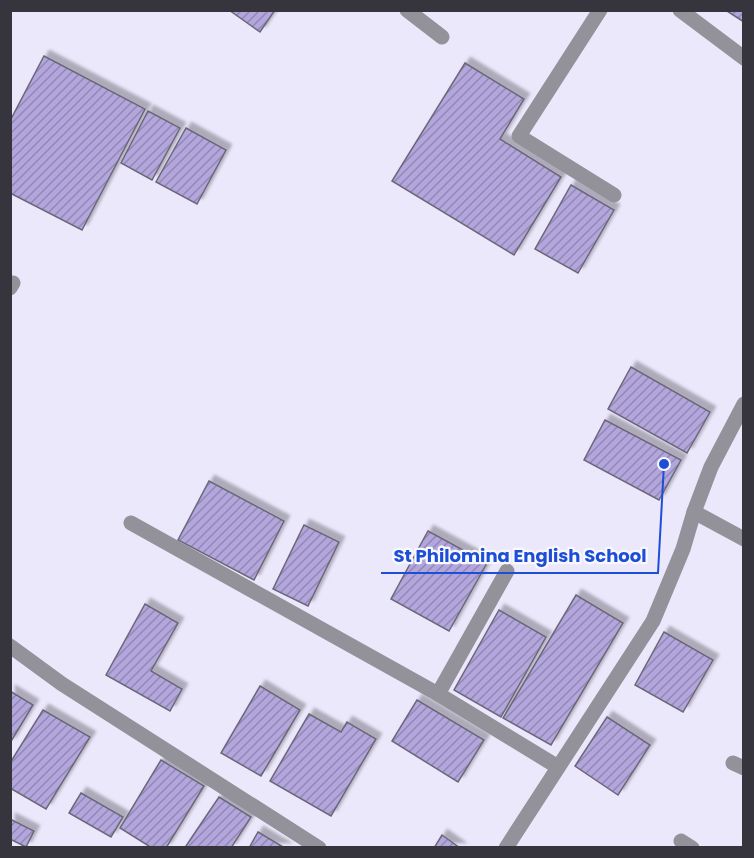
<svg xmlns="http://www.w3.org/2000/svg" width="754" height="858" font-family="Poppins,sans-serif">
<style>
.building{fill:url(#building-hatch);stroke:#6b6878;stroke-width:1.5;filter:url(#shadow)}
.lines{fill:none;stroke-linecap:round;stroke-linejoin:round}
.minor{stroke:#939199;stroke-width:15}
.leader{fill:none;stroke:#1d4ed8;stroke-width:2}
.callout-dot{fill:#1d4ed8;stroke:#f9f8fc;stroke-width:2}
.callout-label{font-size:18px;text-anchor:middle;font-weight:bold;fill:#1d4ed8;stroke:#f9f8fc;stroke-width:4.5;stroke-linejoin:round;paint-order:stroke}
</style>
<defs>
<pattern id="building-hatch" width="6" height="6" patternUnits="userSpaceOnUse" patternTransform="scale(1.5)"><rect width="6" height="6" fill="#b2a6dd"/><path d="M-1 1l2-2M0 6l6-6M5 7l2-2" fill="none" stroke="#9288b4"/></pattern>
<filter id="shadow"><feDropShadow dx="5.5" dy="-5.5" stdDeviation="1.5" flood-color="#0004"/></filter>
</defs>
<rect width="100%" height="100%" fill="#ece8fc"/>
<g class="building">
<path d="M229,10H275L260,32Z"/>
<path d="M744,10V22L727,11V10Z"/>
<path d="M44,56L145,109L82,230L10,193V121Z"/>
<path d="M465,63L524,99L500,139L561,177L514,255L392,181Z"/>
<path d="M148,111L180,128L152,180L121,163Z"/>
<path d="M186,128L226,150L197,204L156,182Z"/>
<path d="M571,185L614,210L578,273L535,249Z"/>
<path d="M631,367L710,412L687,453L608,409Z"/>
<path d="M605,420L681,460L659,500L584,460Z"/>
<path d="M209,481L284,521L254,580L178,540Z"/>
<path d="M304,525L339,542L308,606L273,589Z"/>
<path d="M428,531L487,563L449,631L391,599Z"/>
<path d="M576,595L623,623L551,745L503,718Z"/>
<path d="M145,604L178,623L151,671L182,689L170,711L106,675Z"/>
<path d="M499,610L546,637L501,717L454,690Z"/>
<path d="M664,632L713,660L683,712L635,685Z"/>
<path d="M260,686L300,710L261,776L221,753Z"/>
<path d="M10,691L33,705L10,743Z"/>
<path d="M417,700L484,740L458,782L392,741Z"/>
<path d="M43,710L90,737L46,809L10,788V763Z"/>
<path d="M309,714L341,732L347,722L376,739L331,816L270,781Z"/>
<path d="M607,717L650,745L618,795L575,766Z"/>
<path d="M161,760L204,786L166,848H152L120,828Z"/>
<path d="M81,793L123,817L111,837L69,813Z"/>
<path d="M219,797L251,817L231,848H188L186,846Z"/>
<path d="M10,819L34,831L26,847L10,839Z"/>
<path d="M258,832L285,848H249Z"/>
<path d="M442,835L460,848H434Z"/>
</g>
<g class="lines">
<g class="minor">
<path d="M407,10L442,37"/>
<path d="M600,10L519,136L614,195"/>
<path d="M680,10L744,58"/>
<path d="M10,288L13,283"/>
<path d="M694,512L744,539"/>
<path d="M131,523L438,694L558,767"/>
<path d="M10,646L62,684L319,848"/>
<path d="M438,694L507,571"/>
<path d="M733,763L744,768"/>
<path d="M681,841L692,848"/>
<path d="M506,848L653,621L683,549L694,512L711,467L744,404"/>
</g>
</g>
<path class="leader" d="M664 464L658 573H381"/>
<circle class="callout-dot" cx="664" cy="464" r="6"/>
<g class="callout-label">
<text x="520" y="562">St Philomina English School</text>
</g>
<rect width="754" height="858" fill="none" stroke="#36343c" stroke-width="24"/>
</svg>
